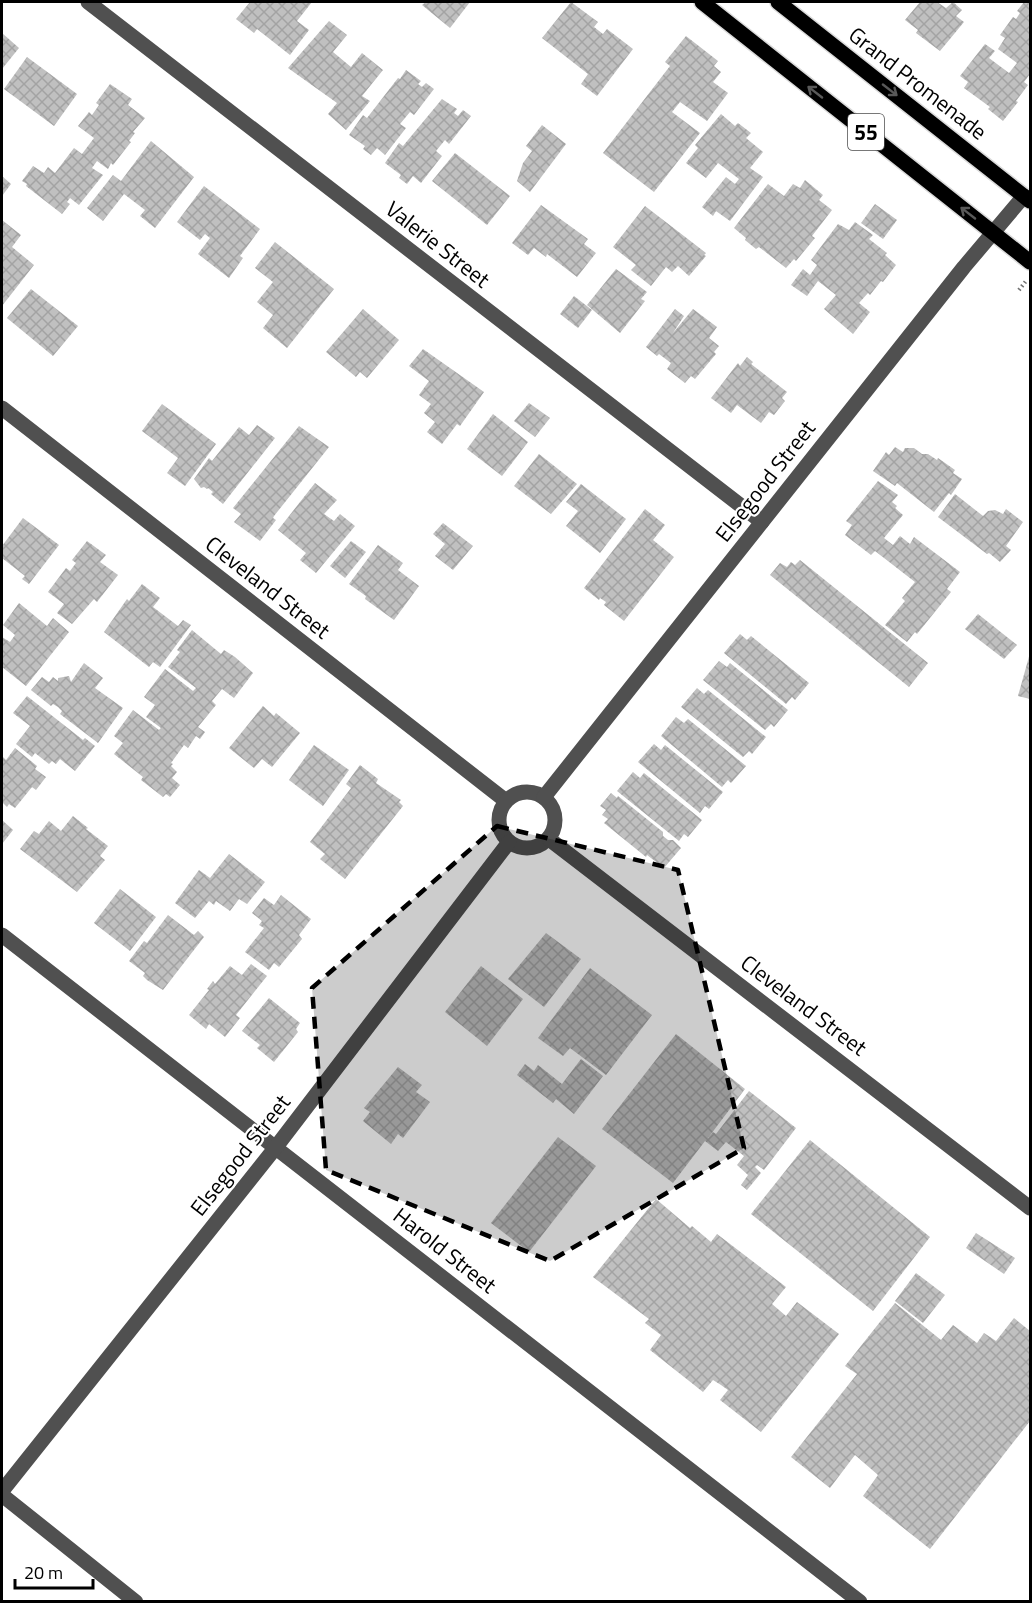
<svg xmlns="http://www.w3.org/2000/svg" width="1032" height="1603" font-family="'Titillium Web',sans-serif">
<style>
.building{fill:url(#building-cross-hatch)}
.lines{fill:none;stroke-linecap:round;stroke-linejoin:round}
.major-casing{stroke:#dbdbdb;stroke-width:18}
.path{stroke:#727272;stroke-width:4;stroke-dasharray:1.5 3;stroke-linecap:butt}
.minor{stroke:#505050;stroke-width:15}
.major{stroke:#000;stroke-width:15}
.oneway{stroke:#595959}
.marked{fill:#000;fill-opacity:0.2;stroke:#000;stroke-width:4.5;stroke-dasharray:12 8;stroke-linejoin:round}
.labels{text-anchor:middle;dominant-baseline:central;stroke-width:4.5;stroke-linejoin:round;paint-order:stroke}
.shield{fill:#fff;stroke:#4c4c4c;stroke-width:1.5}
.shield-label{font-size:21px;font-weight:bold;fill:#000}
.street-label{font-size:22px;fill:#000;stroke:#fff}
</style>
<defs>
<pattern id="building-cross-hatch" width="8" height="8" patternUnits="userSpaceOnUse" patternTransform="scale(1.5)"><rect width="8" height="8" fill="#c0c0c0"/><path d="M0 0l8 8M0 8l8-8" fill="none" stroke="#a3a3a3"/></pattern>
</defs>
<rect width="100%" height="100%" fill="#fff"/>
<g class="building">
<path d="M250,2H312L297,21L309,30L290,55L257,29L254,33L236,19Z"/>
<path d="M426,2H470L450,28L422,5Z"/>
<path d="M571,2L598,22L594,27L603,34L607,29L633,49L597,96L581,84L588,74L542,38Z"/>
<path d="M920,2H937L946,8L953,2L962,10L956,16L964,22L940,51L916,33L918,30L905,20Z"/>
<path d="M1024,2H1030V74L1024,82L1028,85L1016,101L1018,102L1003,121L988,109L990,107L964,88L968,82L960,76L985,44L995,51L989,58L1009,73L1017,63L998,49L1005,38L1000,35L1013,17L1016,19L1020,13L1017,11Z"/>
<path d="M329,21L347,35L333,52L351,67L362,53L383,70L362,96L370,101L346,130L328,114L337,103L288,68Z"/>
<path d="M2,33L19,48L2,69Z"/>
<path d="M686,36L718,61L714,66L721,72L713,82L728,93L707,121L680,102L672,112L700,133L654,192L603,153L670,66L665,62Z"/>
<path d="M27,57L77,94L54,126L4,89Z"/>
<path d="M406,70L421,81L418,84L422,87L426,83L434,89L414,115L410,112L400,124L406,128L385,155L377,148L371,155L363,149L365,146L349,135L363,115L367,118L398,78L400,79Z"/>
<path d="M110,84L132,99L128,105L145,118L133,132L135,133L129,141L131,142L113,165L111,163L108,169L97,161L92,168L103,175L79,205L70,198L67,202L70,204L62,214L26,186L27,184L22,181L33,166L44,173L48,167L55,173L74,148L82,154L94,138L78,126L89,112L92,115L99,105L96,103Z"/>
<path d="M442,99L457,109L454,113L458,116L463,110L471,116L449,144L445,140L436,151L442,156L421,183L413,176L407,184L399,178L401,175L385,163L399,143L403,146Z"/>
<path d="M721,114L735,126L738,123L751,133L746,138L763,152L750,168L763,177L730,221L716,211L713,216L702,207L726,177L735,184L739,179L718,163L706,178L686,163L698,148L695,145Z"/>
<path d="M542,125L566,144L530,192L517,181L523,163L532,151L526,146Z"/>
<path d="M151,141L194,177L155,228L140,216L145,210L124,194L103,221L87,208L113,175L121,181Z"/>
<path d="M455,153L510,196L487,225L432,181Z"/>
<path d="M2,176L11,184L2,196Z"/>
<path d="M805,180L823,195L819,200L832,210L812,236L815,238L796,261L794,259L786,268L759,247L756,249L745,240L746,238L734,228L768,184L784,196L793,184L800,188Z"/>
<path d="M204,186L260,229L240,256L243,258L229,278L198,254L210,238L205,234L200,240L177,222Z"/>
<path d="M875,204L897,220L883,239L861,223Z"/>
<path d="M541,205L588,239L584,244L596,253L577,277L547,254L546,257L534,248L528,255L512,243Z"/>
<path d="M645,206L706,253L704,255L706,256L689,276L678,266L672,272L666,267L651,286L631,270L636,265L613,247Z"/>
<path d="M2,220L21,235L12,247L34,265L2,306Z"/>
<path d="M855,222L873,235L869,239L887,253L885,255L896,265L883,282L881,281L870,295L868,293L859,303L870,312L853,334L824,309L836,295L818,281L807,296L791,285L803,269L810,275L817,265L811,260L838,224L849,230Z"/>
<path d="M275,242L334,289L287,348L263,328L273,315L257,302L273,282L255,268Z"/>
<path d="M616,269L647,292L641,299L645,301L620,333L587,305Z"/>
<path d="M31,289L78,326L53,356L7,318Z"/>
<path d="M574,296L592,310L578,328L560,314Z"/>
<path d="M363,309L399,340L367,378L360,372L356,377L326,352Z"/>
<path d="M675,309L684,316L673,333L693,309L717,327L709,338L719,346L714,352L716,354L695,379L691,376L685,383L667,369L671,363L659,354L657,356L646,347Z"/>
<path d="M423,349L484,392L460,426L457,424L442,444L427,432L435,422L424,413L431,404L419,395L429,381L409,366Z"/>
<path d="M747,357L753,362L751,364L787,392L782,398L785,401L774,415L769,412L761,423L737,405L731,413L711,398L738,363L740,366Z"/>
<path d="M529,403L550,418L535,437L514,421Z"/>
<path d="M162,404L216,444L185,486L167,473L178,458L142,431Z"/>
<path d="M493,414L528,442L502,476L467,449Z"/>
<path d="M257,425L275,438L223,504L211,494L213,492L208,488L207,489L204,487L201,488L194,479L209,458L212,461L239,427L249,435Z"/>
<path d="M299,426L329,447L274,516L273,518L276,520L260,541L234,522L241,514L233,508Z"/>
<path d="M895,447L903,452L905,448H914L922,454H928L937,460L938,458L955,470L953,473L962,479L951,495L949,493L934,512L897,483L895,486L873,471L886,452L889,455Z"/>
<path d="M539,454L577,484L551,514L514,486Z"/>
<path d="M878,481L898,495L892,502L897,506L895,508L903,515L884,538L893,545L900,536L910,544L914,537L960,572L947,589L951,592L917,634L915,632L907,642L885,625L905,601L902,598L915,582L875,551L871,555L845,535L852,525L846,521Z"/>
<path d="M315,483L337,500L324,514L334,521L340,514L355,526L316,573L300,560L306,553L278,530Z"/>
<path d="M581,484L626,519L600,553L566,526L578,511L566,502Z"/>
<path d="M955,494L983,516L988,511L995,510L1003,514L1006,509L1023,522L1006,546L1011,550L1000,562L989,553L987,554L938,517Z"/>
<path d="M645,509L665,525L653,540L674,557L624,621L604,605L606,602L600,598L599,600L584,588Z"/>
<path d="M23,518L59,545L29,584L22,579L25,576L2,558V546Z"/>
<path d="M443,523L473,546L453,570L435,556L445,544L433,534Z"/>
<path d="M87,541L106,555L100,562L118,575L97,602L94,599L72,624L57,613L64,604L48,592L66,568L70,571L76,563L72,560Z"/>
<path d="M351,541L366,552L345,578L330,566Z"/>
<path d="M378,545L403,563L398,570L419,586L394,620L365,599L366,596L349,584Z"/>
<path d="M800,560L928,663L909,687L770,575L780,563L787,567L791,562L795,565Z"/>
<path d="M142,584L160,598L153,607L178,626L183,620L191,625L160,667L153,662L149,667L104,632L127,599L129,601Z"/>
<path d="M19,603L47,626L53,618L69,632L26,686L2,667V637L10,642L15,635L3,625Z"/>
<path d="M978,614L1017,645L1004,659L965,629Z"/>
<path d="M192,630L221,654L224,650L235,657L253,673L234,698L222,689L212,701L216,705L198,727L205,732L200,739L196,736L188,748L184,745L171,763L173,764L171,766L177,772L172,778L180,785L170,797L166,794L163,797L141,780L143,777L114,754L123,743L114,736L133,710L159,730L161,728L146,717L155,705L144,697L165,669L193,691L196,688L168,667L180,652L177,650Z"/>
<path d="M740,634L747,640L751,636L809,683L795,700L792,697L786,704L724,653Z"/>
<path d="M1030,653V699L1018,696Z"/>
<path d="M719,661L727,667L730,663L788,710L774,727L771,724L765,730L703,680Z"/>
<path d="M84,663L103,678L95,688L123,708L98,743L60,714L62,711L58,707L53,704L51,706L31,690L42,677L49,682L53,677L58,681V678L69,676L71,682Z"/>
<path d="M697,688L704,694L708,690L766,737L752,754L749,751L743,757L681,707Z"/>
<path d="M27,696L83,740L85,738L95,746L75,771L60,759L56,764L52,761L49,764L35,753L32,757L16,744L30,726L13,713Z"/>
<path d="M263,706L274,716L276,713L300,733L272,767L262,759L254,768L229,748Z"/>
<path d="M676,717L684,723L688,719L746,766L731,783L728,780L722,787L661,736Z"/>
<path d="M654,744L661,750L665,745L723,792L709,809L705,806L700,813L638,762Z"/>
<path d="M314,745L349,770L323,806L289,780Z"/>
<path d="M15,748L37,766L35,769L46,777L36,790L32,787L15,808L9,804L7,807L2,802V756L6,760Z"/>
<path d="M360,765L378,779L376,783L401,800L399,802L403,806L345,879L320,859L325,854L310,842L351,788L346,784Z"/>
<path d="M633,772L640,778L644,773L702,820L688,837L684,834L679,841L617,791Z"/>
<path d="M611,793L617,798L618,796L663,832V836L668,840H673L681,848L664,868L647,855L646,857L604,823L608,819L602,815L606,810L600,806Z"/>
<path d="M73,816L88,828L86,829L108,846L100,856L105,860L77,892L20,849L34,831L39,834L49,821L61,831Z"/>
<path d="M2,820L13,830L2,844Z"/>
<path d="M229,854L265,882L247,904L239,899L230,911L216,901L214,905L209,901L195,918L175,903L199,870L210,878Z"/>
<path d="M120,889L156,917L130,951L94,923Z"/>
<path d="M281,895L311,919L299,935L302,939L279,967L274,963L269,970L245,952L264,928L259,925L262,921L252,913L264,898L274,905Z"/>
<path d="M168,915L194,935L198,931L204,937L163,990L147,980L143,976L145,973L129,961L144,941L147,943Z"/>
<path d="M546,933L581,959L544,1007L508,979Z"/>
<path d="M251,964L267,976L236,1015L240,1018L225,1037L209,1024L206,1029L189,1015L209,990L207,989L213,981L215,984L230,966L242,975Z"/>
<path d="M481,966L523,999L487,1046L445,1012Z"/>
<path d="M590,968L652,1015L606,1075L570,1048L563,1056L538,1038Z"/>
<path d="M269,998L300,1023L296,1029L298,1032L274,1062L257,1048L260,1045L242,1031Z"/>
<path d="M676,1034L745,1089L708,1138L713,1132L716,1134L749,1091L796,1128L764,1170L757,1165L755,1167L761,1173L747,1190L741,1185L748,1175L737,1165L744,1156L726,1142L718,1151L705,1141L673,1183L602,1129Z"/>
<path d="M581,1059L603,1076L574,1114L556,1099L553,1103L517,1075L525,1064L534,1071L538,1065L562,1084Z"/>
<path d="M398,1067L422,1085L416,1092L430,1102L403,1138L398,1134L391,1144L363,1121L370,1112L364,1108Z"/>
<path d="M558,1137L596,1166L529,1252L491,1223Z"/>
<path d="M810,1140L930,1237L873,1311L751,1214Z"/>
<path d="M656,1199L690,1228L692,1226L711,1242L717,1234L786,1287L772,1304L786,1316L797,1302L839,1334L761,1432L720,1400L728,1390L721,1385L713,1380L703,1392L650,1350L661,1335L645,1323L649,1319L593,1277Z"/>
<path d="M976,1233L1015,1258L1004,1274L966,1248Z"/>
<path d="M916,1273L945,1295L923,1323L895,1301Z"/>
<path d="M895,1303L941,1340L953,1325L977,1343L984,1333L996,1341L1014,1318L1030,1331V1421L930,1549L863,1496L878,1475L855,1455L830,1488L791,1457L857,1374L845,1366Z"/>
</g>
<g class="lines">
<g class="major-casing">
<g id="major">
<path d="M702,2L1030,262"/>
<path d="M778,2L1030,201"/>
</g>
</g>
<path class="path" d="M1019,290L1026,281"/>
<g class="minor">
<path d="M88,2L762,522"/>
<path d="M2,408L506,801"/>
<circle cx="527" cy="820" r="28"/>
<path d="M544,797L964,267L1024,196"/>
<path d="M549,839L1030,1208"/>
<path d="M2,935L860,1602"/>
<path d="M2,1491L276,1147L509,842"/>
<path d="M2,1495L136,1602"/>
</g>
<use href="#major" class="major"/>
</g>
<defs><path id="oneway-shaft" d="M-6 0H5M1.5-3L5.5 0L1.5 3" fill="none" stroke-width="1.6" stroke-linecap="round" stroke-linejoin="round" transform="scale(1.5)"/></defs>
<g class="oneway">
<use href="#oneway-shaft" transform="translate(890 90) rotate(38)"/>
<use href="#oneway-shaft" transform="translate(815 92) rotate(-142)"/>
<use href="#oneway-shaft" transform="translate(968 213) rotate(-142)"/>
</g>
<path class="marked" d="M497,826L678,870L744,1148L550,1261L326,1170L312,988Z"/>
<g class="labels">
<rect class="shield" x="848" y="114" width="36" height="36" rx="4.5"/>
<g class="shield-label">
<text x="866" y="132">55</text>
</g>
<g class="street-label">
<text transform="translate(918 83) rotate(38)">Grand Promenade</text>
<text transform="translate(438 244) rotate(38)">Valerie Street</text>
<text transform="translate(765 481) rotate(-52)">Elsegood Street</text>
<text transform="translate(268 587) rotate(38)">Cleveland Street</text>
<text transform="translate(804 1005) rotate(37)">Cleveland Street</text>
<text transform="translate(240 1155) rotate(-52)">Elsegood Street</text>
<text transform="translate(445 1250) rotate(38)">Harold Street</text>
</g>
</g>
<rect width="1032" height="1603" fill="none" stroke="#000000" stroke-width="6"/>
<path d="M15 1579v9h78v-9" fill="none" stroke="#000000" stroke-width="3"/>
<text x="24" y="1579" font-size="18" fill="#000000" stroke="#ffffff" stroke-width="4.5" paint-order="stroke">20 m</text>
</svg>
